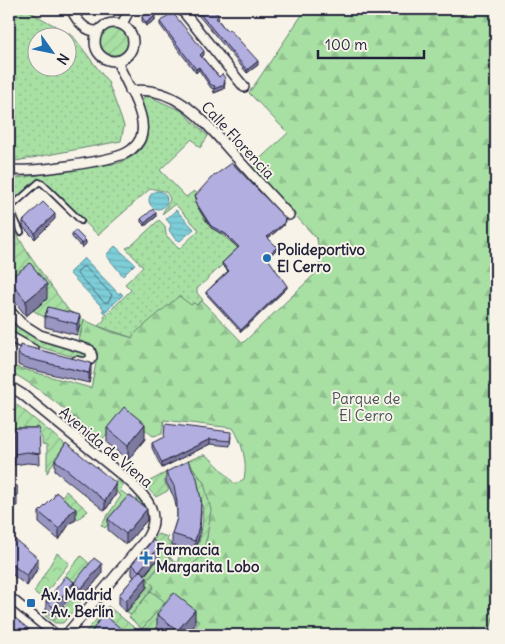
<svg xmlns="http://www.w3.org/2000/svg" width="505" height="644" font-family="Delius,sans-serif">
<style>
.grass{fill:url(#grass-dots);stroke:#658170;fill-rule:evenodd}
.forest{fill:url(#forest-firs);stroke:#658170}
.park{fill:url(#park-crowns);stroke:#658170}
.garden{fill:url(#garden-furrows);stroke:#658170}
.water{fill:url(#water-rules);stroke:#598999}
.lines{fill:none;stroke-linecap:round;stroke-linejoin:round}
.shore{stroke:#46677a;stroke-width:1}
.service-casing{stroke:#22223b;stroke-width:8}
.minor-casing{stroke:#22223b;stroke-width:12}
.service{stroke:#f7f3e8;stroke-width:4.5}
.minor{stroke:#f7f3e8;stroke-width:9}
.wall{fill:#9996c1;stroke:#22223b}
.shaded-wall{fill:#7d7a9d;stroke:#22223b}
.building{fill:#b2afe0;stroke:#22223b}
.poi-dot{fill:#1f6fb2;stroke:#f7f3e8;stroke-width:2}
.labels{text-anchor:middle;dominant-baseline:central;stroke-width:4;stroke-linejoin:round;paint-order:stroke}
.street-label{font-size:15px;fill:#22223b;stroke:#f7f3e8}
.poi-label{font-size:15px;font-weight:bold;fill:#22223b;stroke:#f7f3e8;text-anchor:start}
.park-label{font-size:15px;fill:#445255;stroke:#f7f3e8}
</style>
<defs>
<pattern id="grass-dots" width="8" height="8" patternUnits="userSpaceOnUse" patternTransform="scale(1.25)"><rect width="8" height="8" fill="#a8e0a4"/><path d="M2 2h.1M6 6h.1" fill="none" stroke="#90c08e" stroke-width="1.8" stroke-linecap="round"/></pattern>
<pattern id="forest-firs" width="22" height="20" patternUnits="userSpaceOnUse" patternTransform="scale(1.25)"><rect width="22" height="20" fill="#a8e0a4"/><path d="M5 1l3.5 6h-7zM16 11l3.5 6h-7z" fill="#90c08e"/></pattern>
<pattern id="park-crowns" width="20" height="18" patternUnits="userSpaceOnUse" patternTransform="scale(1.25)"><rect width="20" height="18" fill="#a8e0a4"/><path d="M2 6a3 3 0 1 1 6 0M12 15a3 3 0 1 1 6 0" fill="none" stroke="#90c08e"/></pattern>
<pattern id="garden-furrows" width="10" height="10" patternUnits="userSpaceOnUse" patternTransform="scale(1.25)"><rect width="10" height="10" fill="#a8e0a4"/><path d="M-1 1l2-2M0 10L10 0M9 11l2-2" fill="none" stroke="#90c08e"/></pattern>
<pattern id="water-rules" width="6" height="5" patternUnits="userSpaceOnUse" patternTransform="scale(1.25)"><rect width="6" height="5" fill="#7dced8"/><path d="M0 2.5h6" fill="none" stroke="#6cb1ba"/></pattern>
</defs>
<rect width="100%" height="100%" fill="#f7f3e8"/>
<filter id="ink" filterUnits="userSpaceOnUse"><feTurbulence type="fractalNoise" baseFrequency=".02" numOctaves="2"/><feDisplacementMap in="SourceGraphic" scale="10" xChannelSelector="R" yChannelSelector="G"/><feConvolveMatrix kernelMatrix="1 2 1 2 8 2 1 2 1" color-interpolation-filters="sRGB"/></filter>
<g filter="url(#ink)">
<g class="grass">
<path d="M9,9H25L73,36L108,82L124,126L121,141L16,161L9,156ZM38,38H68V68H38Z"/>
<path d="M148,96L182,111L208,136L200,148L192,139L160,170L186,197L194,191L199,195C192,220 225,235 239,249L197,289V293L203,300L197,305L191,306L133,338L98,326L105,319L104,317L131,290L125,284L143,267L126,248L131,246L159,220L165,226L166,235L179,249L199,230L175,204L162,214L170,200C167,187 159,192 151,188L98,235L41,180L36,181L13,203L10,197L12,182L17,178L119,163C153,150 151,131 142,102L144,97Z"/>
</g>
<path class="forest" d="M306,9H496V605L489,635H190L199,622L172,594L142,629L129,617L154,587L148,580L168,556L185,570L201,557L207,537L204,483L188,461C193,459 198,456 203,455C210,454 228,478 235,484L244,479C248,464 242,441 233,428L164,420L162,434L153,436L124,413L101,441C71,415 44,390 9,371L12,366L91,388L98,353L93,346L79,341L84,320L109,331L133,338V335L179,296L191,305L194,303L197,305L202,301L243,343L318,271L320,258L317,239L253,169V165L288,133L249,93Z"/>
<g class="park">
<path d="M57,553L69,563L42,598L34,592Z"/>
<path d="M151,591L165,602L142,629L129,617Z"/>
</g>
<g class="garden">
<circle cx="114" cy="41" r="14"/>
<path d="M14,229L29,255L69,311L84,320L80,336L77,335L79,326L44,317L34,311V310L47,299L14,286L11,275L9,230Z"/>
<path d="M9,315L15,322L86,351L87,356L82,359L32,345L9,331Z"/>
<path d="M12,401L65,444L47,473V445L42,444V437H12Z"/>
<path d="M188,461L204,483L211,510L207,537L201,557L185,571L177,564L181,549L196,553C206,520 206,500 189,469L164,481L169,490L156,497L148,489V482Z"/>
<path d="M116,479L123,485L120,490L134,501L138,498C144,504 147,508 147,517L128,501L105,528L101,525L121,496L110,486Z"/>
<path d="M66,491L88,511L78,519L58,502Z"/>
<path d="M158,534L168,537L167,541L171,543L170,558L167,557L148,580L154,586L131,615L127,612L147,587L140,581L161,556L149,546Z"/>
<path d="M81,556L92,566L74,589L62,579Z"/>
<path d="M172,594L199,622L197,624L175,606L156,629L163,635H149L142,629Z"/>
<path d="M74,596L81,601L63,623H55L45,616L47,614L54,620Z"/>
<path d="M108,606L143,635H83Z"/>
</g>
<g class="water">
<circle cx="158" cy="200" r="9"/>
<path d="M176,210L194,229L180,241L175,239L169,230L171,225L166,219Z"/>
<path d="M115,246L135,264L123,276L106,255Z"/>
<path d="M84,258L120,295V292L123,295L104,313L102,310H105L69,273Z"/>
</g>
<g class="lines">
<path class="shore" d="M82,267H85L112,295L108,302H104L77,274Z"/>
<g class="service-casing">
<g id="service">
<path d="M9,206L21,232"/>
<path d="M10,208L39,182L43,184L81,221"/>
</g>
</g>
<g class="minor-casing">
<g id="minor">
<path d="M71,9C76,19 85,32 98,31"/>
<path d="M181,9L244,87"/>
<circle cx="114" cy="42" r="19"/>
<path d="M122,24L130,9"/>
<path d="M130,91C178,84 207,125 235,156C253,176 271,196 289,215"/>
<path d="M9,169C25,174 110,161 126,153C134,149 141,141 142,133C146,112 124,80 117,61"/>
<path d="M9,310L21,323L40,335L90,350L92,357C88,364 82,363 76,361"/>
<path d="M9,336L34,350"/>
<path d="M9,386L22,394L129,481C147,497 162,514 147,538L66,635"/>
<path d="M9,597L56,635"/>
</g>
</g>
<use href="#service" class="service"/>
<use href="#minor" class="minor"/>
</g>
<g class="wall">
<path d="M102,9H116L114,14Z"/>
<path d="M147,9H161V10L154,15L155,20L146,26L142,21V17L147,11Z"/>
<path d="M193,9H213L219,19L218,20L227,31L258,65L247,73Z"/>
<path d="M160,22L204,55L202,57L219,77L225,82L224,89L214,93V89L211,88L199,70L196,73L160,25Z"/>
<path d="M195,196L285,220L284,225L268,238L277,249L267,258L287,288L241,332L206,294V292L228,271L222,265V263L238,248L226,236L211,228L195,203V201L196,199Z"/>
<path d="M156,217L145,226L141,222V219Z"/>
<path d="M55,219L35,239L23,227V221Z"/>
<rect x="9" y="229" width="3" height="44"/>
<path d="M72,234L86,244L82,248L72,237Z"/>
<path d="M9,279L47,299L26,316L9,294Z"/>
<path d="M48,307L80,326L77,335L45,327V316Z"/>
<path d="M18,354L91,374L89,383L25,368L18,365Z"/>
<path d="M13,428H39L40,464L27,463L14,465Z"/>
<path d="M107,428L145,439L128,460L107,443Z"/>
<path d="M231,436L230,446L210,444L162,468L152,448V443Z"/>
<path d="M55,460L116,494L105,511L55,471Z"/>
<path d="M166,472L201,511L200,533L195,552L172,545V534L177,518V511L174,497L166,482Z"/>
<rect x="9" y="486" width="8" height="20"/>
<path d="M39,512L76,520L70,523L59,540L39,523Z"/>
<path d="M108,519L147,520L126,545L108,530Z"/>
<path d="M9,535L38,568L27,586L9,572Z"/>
<path d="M160,556L145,575L147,587L126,612L119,606V595L134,577L132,575V564Z"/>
<path d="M102,574L81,599L74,593L53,618L46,611V601L74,582Z"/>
<path d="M157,614L195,625L186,635H165L157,629Z"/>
</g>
<g class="shaded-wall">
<path d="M158,9H161V10L152,17V13Z"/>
<path d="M155,16V20L146,26V23Z"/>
<path d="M204,51V55L200,58V55Z"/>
<path d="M258,61V65L247,73V70Z"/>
<path d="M199,67V70L196,73V69Z"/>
<path d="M225,78L224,89L214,93V89Z"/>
<path d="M156,213V217L145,226V223Z"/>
<path d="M55,214V219L35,239V233Z"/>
<path d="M285,218L284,225L267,239V237Z"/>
<path d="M86,241V244L82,248V244Z"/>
<path d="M277,247V249L267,259V257Z"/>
<path d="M47,284V299L26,316V301Z"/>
<path d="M287,286V288L241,332V330Z"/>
<path d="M80,315V326L77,335V324Z"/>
<path d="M13,338V348L9,356V345Z"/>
<path d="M91,363V374L89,383V373Z"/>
<path d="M145,424V439L128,460V445Z"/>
<path d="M210,439V444L162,468V463Z"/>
<path d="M116,483V494L105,511V501Z"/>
<path d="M201,500L200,533L195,552V541Z"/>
<path d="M76,509V520L70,523L59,540V529L70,513Z"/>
<path d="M147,509V520L126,545V534Z"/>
<path d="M160,546V556L139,581V571Z"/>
<path d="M38,558V568L27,586V576Z"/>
<path d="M102,564V574L81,599V589Z"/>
<path d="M147,577V587L126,612V601Z"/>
<path d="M74,583V593L53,618V607Z"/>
<path d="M195,610V625L186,635H177V631Z"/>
</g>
<g class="building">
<path d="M149,9L155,16L146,23L142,17Z"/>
<path d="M149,9H158L152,13Z"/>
<path d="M196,9H213L219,16L216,18L227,31L229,29L258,61L247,70Z"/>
<path d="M172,12L204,51L200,55L205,61L219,77L222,74L225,78L224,85L214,89L215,86L211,85L199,67L196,69L160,22Z"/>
<path d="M232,163L285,218L284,223L267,237L277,247L267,257L287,286L241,330L206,292L229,271L222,263L239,247L226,234L211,226L195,201L197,199L195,196L211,178Z"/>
<path d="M43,202L55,214L35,233L23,221Z"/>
<path d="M153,209L156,213L145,223L141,219Z"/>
<rect x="9" y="229" width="3" height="33"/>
<path d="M75,230L86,241L82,244L72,234Z"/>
<path d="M30,263L47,284L26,301L9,279Z"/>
<path d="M48,307L80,315L77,324L45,316Z"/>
<path d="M9,336L13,338L9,345Z"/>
<path d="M20,345L91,363L89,373L25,358L18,354Z"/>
<path d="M124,407L145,424L128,445L107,428Z"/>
<path d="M165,424L231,432L230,441L210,439L162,463L152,443L164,437Z"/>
<path d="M13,428H39L40,454L27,452L14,454Z"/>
<path d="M66,443L116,483L105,501L55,460Z"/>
<path d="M188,461L197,478L201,500L200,522L195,541L172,534L177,518V502L174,486L166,472Z"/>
<path d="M9,486H17V495L9,496Z"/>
<path d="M56,492L76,509L70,513L59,529L39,512L53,498Z"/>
<path d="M129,495L147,509L126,534L108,519Z"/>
<path d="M9,535L38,558L27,576L9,562Z"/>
<path d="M153,540L160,546L139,571L132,564Z"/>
<path d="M94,558L102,564L81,589L74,583Z"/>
<path d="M140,570L147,577L126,601L119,595Z"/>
<path d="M66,576L74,582L53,607L46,601Z"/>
<path d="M174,593L195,610L177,631L157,614Z"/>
<path d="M9,613L36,635H9Z"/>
<path d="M103,614L129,635H97L92,631Z"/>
</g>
</g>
<g class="poi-dot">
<circle cx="267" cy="258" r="5"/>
<path d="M143.5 550.5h5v5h5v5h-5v5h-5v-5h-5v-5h5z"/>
<rect x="26" y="598" width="10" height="10" rx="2.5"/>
</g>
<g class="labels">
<g class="street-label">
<text transform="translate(238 140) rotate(47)">Calle Florencia</text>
<text transform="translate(106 447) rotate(40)">Avenida de Viena</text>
</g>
<g class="poi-label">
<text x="277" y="249">Polideportivo<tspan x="277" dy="17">El Cerro</tspan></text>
<text x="156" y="549">Farmacia<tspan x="156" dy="17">Margarita Lobo</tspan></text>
<text x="41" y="594">Av. Madrid<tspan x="41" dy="17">- Av. Berlín</tspan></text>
</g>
<g class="park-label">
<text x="366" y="398">Parque de<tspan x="366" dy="17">El Cerro</tspan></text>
</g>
</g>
<rect width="505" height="644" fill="none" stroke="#f7f3e8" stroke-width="30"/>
<rect x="15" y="15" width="475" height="614" fill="none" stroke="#22223b" stroke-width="2" filter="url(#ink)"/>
<g transform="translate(52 52) rotate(123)"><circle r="24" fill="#f7f3e8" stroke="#a29fa3"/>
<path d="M0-4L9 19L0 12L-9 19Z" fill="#1f6fb2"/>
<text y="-8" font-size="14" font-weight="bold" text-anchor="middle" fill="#22223b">N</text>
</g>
<path d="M318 50v8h106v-8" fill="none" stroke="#22223b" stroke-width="2.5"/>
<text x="325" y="50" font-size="15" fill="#22223b" stroke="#f7f3e8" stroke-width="4" paint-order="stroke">100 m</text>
</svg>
